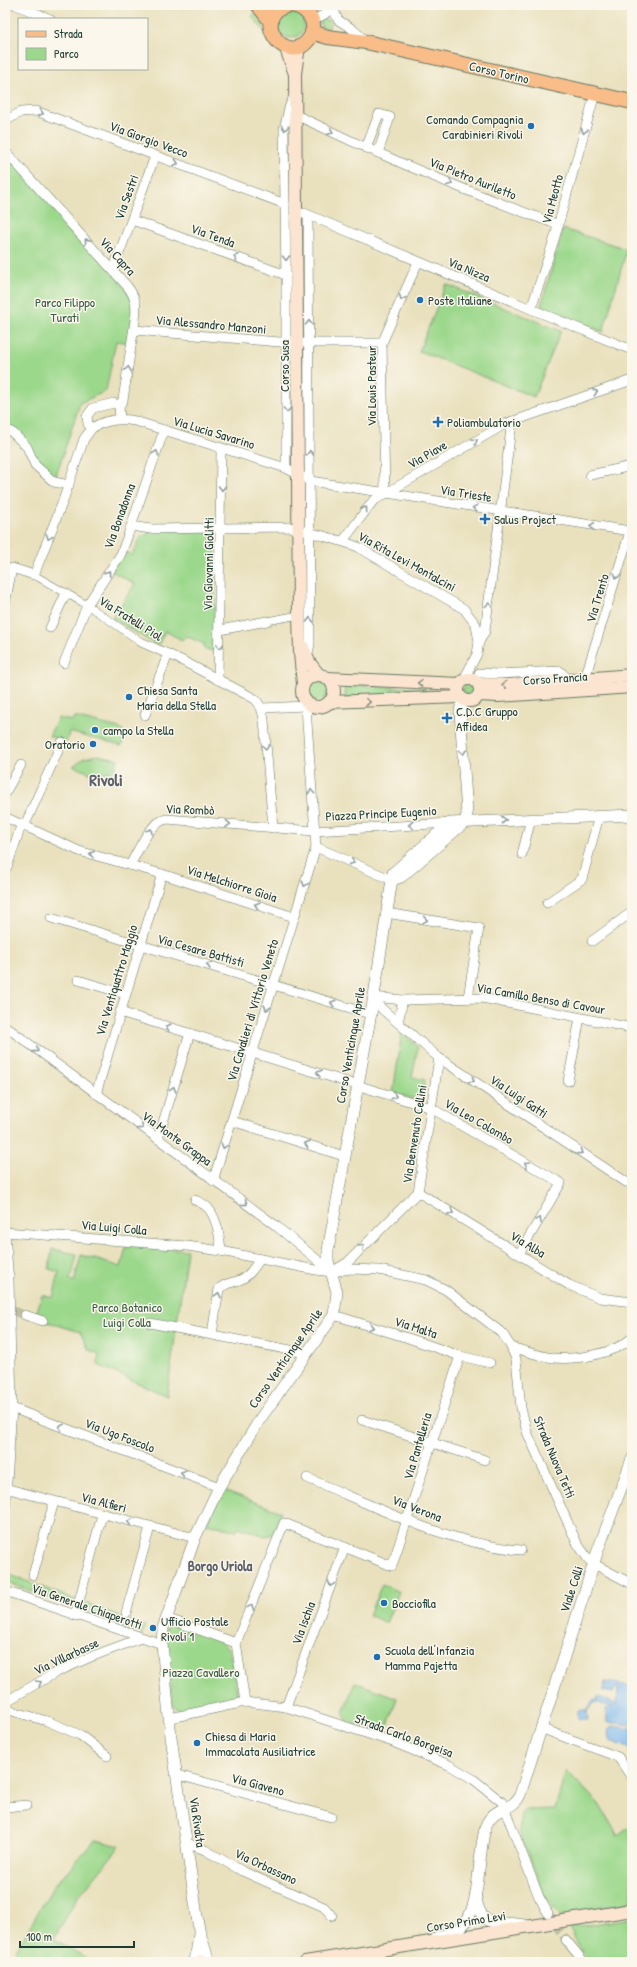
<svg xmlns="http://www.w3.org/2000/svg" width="637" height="1967" font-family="'Patrick Hand',sans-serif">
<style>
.green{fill:#9cd88c;stroke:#5e8a60}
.water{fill:#7db7ee;stroke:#4e7a91}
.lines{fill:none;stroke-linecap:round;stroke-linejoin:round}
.minor-tunnel{stroke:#c1c0a2;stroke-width:9;stroke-dasharray:9 4.5;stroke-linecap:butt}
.pedestrian-casing{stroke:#667664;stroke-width:8}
.minor-casing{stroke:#667664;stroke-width:10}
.tertiary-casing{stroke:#667664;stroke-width:12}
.secondary-casing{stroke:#667664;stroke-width:14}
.primary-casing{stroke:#667664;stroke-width:16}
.pedestrian{stroke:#fff;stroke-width:7}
.minor{stroke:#fff;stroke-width:9}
.tertiary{stroke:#fff;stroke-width:11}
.secondary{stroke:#fce5d0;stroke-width:12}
.primary{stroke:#f8bd89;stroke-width:14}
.oneway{stroke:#8f9e9a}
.oneway2{stroke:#8e9182}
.poi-dot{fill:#1f6fb2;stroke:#fbf7ec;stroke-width:1.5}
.labels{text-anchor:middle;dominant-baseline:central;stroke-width:3;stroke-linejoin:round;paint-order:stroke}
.street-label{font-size:13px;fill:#1f3d34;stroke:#fbf7ec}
.poi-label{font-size:13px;fill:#1f3d34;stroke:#fbf7ec;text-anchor:start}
.park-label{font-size:13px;fill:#385c46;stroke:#fbf7ec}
.neighbourhood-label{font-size:14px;font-weight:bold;fill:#5c616b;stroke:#fbf7ec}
.district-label{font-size:17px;font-weight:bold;fill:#5c616b;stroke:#fbf7ec}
</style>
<rect width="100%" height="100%" fill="#fbf7ec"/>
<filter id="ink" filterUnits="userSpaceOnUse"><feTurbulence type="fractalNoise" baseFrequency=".025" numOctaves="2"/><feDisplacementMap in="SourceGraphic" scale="8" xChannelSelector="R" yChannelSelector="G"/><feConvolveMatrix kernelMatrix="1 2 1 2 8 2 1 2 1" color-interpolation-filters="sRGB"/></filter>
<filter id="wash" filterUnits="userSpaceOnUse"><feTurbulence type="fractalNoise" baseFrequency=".012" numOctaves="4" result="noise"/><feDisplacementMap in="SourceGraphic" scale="16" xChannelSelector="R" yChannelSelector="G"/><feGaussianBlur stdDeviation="0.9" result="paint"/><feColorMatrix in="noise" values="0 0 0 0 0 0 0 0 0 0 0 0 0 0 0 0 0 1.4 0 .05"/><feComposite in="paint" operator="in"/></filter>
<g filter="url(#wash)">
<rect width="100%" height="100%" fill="#e9e1be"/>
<g class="green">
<circle cx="291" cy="25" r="13"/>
<path d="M255,13L262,21L264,31L252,16Z"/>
<path d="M322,18L330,22L329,29L321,26L320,22Z"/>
<path d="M5,152L125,287L134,302L130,343L116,341L106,391L80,403L54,482L5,427V229L7,214L5,211Z"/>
<path d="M563,229L627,249L603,332L541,306Z"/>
<path d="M446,284L561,331L534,397L419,351Z"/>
<path d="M150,529H202L215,539V651L204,649V644L186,636L182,640L165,631L158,646L112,618L135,584L111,571L122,551L132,555L141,536L149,534Z"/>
<circle cx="318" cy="691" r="10"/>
<circle cx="469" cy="690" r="6"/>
<path d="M344,685L425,689L427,692L346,699Z"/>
<path d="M74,717L119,728L126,734L122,746L69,732L67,741L49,736L58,718L72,721Z"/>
<path d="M98,755L118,759L115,770L102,774L100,777L73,766L84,758Z"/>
<path d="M402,1032L418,1047L412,1077L425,1080L421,1101L393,1093Z"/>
<path d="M127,1244L187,1250L167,1396L98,1365L99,1354L89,1350L80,1332L35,1318L42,1295L53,1298L59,1272L49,1269L52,1249L77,1254L72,1275L69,1279L74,1282L81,1255L121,1267Z"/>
<path d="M224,1490L281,1512L273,1534L266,1536L238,1527L236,1531L207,1523Z"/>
<path d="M5,1573L76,1600L74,1607L12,1584L8,1582Z"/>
<path d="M382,1584L399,1592L386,1623L369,1615Z"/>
<path d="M85,1603L145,1626L142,1635L82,1612Z"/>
<path d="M169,1622L217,1638L229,1649L238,1696L234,1700L180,1711L173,1705L164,1637Z"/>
<path d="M355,1682L397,1698L385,1734L348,1722L343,1713Z"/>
<path d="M566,1770L599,1804L618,1836L632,1825V1902L561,1917L544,1895L519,1830L523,1810L555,1809Z"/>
<path d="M95,1840L120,1846L77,1898L54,1939L93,1962H9L53,1887Z"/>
<path d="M632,1918V1961L630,1962H594L587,1960L569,1928Z"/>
</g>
<g class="water">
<path d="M605,1682L632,1686V1725L607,1722L606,1709L613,1707L594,1702L587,1711L588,1719H578V1710H586L593,1700L597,1701L598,1696L617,1705L618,1688H615L613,1693L603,1691Z"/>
<path d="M613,1726L632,1729V1749L610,1741L608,1735L609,1729Z"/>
</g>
</g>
<g filter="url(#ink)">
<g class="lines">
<g class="minor-tunnel">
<path d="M13,1311L25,1315"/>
<path d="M548,1913L566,1940"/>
</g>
<g class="pedestrian-casing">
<g id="pedestrian">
<path d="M34,575L87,605L141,642"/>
<path d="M267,621L299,615"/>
</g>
</g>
<g class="minor-casing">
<g id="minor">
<path d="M16,5L50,19"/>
<path d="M333,8L338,20L351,28L366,41"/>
<path d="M312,21L325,14L335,5"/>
<path d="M296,115C381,156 469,193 559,225"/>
<path d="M5,121L21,112L36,111L285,204"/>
<path d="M366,148L379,114L390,117L378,153"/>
<path d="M5,151L127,286C136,297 137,307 135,320L123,400L119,406"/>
<path d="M304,213L531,309L632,350"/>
<path d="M132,220L286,275"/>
<path d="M113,270L155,156"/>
<path d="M531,309L554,240L595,94"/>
<path d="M134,330L292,343"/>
<path d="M305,343H382"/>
<path d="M120,419L119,406L114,403L93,408L87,416L88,424L92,428C105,420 120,418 135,421L286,468L310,481L630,531"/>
<path d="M5,428L13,433L27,447L35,465L54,482L69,485"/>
<path d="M286,468V281L284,129L289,108L294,96"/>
<path d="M590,475L632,466"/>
<path d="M385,494L382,343L418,262"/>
<path d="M131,526L150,529L290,527C313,534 336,538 358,547L464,609L476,625L479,642"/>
<path d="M343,541L373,501L505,424L632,380"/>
<path d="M5,604L12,568L34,575L63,501L84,439L92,428"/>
<path d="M50,628L66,593"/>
<path d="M220,630L267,621"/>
<path d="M141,642L179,659L255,699C261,705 263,711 264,720L273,828"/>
<path d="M307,658L310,644L308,215"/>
<path d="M64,663L87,605L121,554L128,535L164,430"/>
<path d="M479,673L497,674L560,671L568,679"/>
<path d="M585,678L632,525"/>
<path d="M464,679L477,654L479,642L485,631L512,421"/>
<path d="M218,680L221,449"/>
<path d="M262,708L306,706"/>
<path d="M145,715L168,654"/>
<path d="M5,793L21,765"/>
<path d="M5,817L79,851L162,874L294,917"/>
<path d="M24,827L62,742"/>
<path d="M316,847L392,880"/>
<path d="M522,854L531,819"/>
<path d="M130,865C139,850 149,822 167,819L314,831L450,823"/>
<path d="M7,867L21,826"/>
<path d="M547,903L582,879L599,816"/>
<path d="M386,913L479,928L468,998"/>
<path d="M51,918L370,1014"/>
<path d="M592,941L632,912"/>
<path d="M78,980L125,994"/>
<path d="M373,997L382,1009L439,1058L626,1182L632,1183"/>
<path d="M373,997L403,1000L482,998L632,1028"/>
<path d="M120,1012L431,1108L561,1183L519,1254"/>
<path d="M396,1021L399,1018L403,1000"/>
<path d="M5,1026L275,1225L332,1272"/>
<path d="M568,1081L580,1018"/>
<path d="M96,1094L162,874"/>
<path d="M232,1121L344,1156"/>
<path d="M158,1139L190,1033"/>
<path d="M213,1181L316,847L307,722L306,706L308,703"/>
<path d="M418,1192L569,1285L600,1298L632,1302"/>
<path d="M195,1200C199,1202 204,1204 207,1207C217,1217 220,1238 221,1251"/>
<path d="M5,1232L187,1246L221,1251L316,1270L332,1272L350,1269L379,1270L426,1280L446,1290L502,1333L511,1347L516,1359L521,1408L527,1432L577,1543L588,1559L594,1564L632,1584"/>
<path d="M5,1235L9,1281L12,1408L5,1511"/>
<path d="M335,1270L348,1262L418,1192L439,1058"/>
<path d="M25,1315L43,1321"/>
<path d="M334,1315L411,1339L460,1356L490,1363"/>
<path d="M150,1323L306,1353"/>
<path d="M212,1334L219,1289C225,1283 230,1283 237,1281C248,1278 254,1268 260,1259"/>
<path d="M511,1347C525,1351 538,1356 553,1358C577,1360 614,1354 632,1338"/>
<path d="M12,1408L219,1487"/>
<path d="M362,1420L485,1460"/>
<path d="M307,1478C375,1506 446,1544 521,1550"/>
<path d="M5,1488L195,1538"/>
<path d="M33,1575L54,1502"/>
<path d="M5,1591L162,1644"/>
<path d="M126,1613L150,1527"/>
<path d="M75,1616L102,1515"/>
<path d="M166,1618L236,1643"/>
<path d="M236,1643L284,1523L392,1566L460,1356"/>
<path d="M236,1643L245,1702"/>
<path d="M5,1702L55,1673L93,1656L141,1638"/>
<path d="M286,1707L345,1547"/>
<path d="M5,1709L47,1721L80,1735L107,1756"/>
<path d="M170,1718L245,1702L286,1707L393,1742L449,1765L473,1779L502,1802L539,1897L548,1913"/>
<path d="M540,1728L618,1757L632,1778"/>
<path d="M178,1775L331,1817"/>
<path d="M5,1807L27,1805"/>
<path d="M187,1843L205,1850L242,1871L324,1907L332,1916"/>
<path d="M566,1940L584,1962"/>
</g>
</g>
<g class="tertiary-casing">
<g id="tertiary">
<path d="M463,699L460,711L467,814L465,822"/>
<path d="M392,880L401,877L465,822"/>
<path d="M476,1897C480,1932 504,1919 528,1926"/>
<path d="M437,1937C444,1935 453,1933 460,1928C483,1911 476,1850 487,1823C497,1805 512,1812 520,1795L598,1550L632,1459"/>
<path d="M195,1962L199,1933"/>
<path d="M209,1962L199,1930L171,1737L162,1644L163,1628L195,1538L219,1487L260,1419L334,1315L337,1292L328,1261V1250L373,1002L393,873L450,823L632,815"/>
</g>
</g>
<g class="secondary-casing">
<g id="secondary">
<path d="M285,46L295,74"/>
<path d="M299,46L295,74L299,615L300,653L303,684"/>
<path d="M303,647L309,662L319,675"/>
<circle cx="318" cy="691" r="16"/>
<path d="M327,678L459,684"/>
<circle cx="469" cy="690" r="11"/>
<path d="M479,684L509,685L632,675"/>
<path d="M479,695L498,696L632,687"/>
<path d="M329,702L460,697"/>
<path d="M201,1962H202"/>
<path d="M305,1962L632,1910"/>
</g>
</g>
<g class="primary-casing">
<g id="primary">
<path d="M258,5L271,22"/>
<path d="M290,5C247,12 285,71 309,39C320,24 308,7 291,5"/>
<path d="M312,32L328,37L366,42L632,102"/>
</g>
</g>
<use href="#pedestrian" class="pedestrian"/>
<use href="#minor" class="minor"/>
<use href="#tertiary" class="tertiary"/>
<use href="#secondary" class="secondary"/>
<use href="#primary" class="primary"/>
</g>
<defs><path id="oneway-chevron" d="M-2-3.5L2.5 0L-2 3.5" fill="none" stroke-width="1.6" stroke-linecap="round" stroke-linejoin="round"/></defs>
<g class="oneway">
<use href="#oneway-chevron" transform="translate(41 113) rotate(19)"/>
<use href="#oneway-chevron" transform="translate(285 128) rotate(95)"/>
<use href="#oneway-chevron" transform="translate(584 131) rotate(105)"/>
<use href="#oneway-chevron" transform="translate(331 132) rotate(25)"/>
<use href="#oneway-chevron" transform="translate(176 163) rotate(20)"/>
<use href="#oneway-chevron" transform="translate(450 183) rotate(23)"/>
<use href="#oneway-chevron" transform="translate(87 241) rotate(-131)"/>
<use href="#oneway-chevron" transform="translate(236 257) rotate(-160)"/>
<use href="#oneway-chevron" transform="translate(286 258) rotate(89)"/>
<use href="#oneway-chevron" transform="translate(402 298) rotate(113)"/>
<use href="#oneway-chevron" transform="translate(309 323) rotate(-90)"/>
<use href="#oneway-chevron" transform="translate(128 369) rotate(-81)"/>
<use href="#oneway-chevron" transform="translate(595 392) rotate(-19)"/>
<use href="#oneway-chevron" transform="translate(287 410) rotate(90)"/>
<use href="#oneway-chevron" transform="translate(475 441) rotate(-30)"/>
<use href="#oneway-chevron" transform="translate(156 453) rotate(-72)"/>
<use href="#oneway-chevron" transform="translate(310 453) rotate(-91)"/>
<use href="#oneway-chevron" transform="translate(222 488) rotate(90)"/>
<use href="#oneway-chevron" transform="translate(475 508) rotate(-171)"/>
<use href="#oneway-chevron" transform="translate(365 509) rotate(-55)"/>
<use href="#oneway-chevron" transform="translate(592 526) rotate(-172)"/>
<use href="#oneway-chevron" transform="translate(49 537) rotate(111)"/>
<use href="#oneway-chevron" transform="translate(108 573) rotate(-58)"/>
<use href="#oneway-chevron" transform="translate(617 576) rotate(107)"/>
<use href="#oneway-chevron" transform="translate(489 605) rotate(-83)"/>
<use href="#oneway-chevron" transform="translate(310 620) rotate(-90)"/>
<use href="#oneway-chevron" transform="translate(220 646) rotate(92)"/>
<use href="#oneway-chevron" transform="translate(266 747) rotate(85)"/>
<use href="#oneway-chevron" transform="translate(463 752) rotate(86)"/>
<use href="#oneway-chevron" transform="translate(311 792) rotate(-94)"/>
<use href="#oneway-chevron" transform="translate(504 820) rotate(-3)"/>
<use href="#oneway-chevron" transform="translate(228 824) rotate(4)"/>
<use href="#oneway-chevron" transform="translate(411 825) rotate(177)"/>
<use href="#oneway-chevron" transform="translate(150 831) rotate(-57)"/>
<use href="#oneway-chevron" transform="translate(92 854) rotate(-166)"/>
<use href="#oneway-chevron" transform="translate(352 862) rotate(23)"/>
<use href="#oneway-chevron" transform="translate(305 884) rotate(107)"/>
<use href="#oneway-chevron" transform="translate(257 905) rotate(-162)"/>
<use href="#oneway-chevron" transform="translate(425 920) rotate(9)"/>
<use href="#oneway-chevron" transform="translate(209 965) rotate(-164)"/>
<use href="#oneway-chevron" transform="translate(333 1003) rotate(-163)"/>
<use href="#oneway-chevron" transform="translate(267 1008) rotate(106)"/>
<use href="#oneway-chevron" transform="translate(168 1027) rotate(-164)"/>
<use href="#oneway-chevron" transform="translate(36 1050) rotate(37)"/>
<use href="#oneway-chevron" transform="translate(319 1073) rotate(-163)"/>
<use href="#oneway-chevron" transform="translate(472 1080) rotate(34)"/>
<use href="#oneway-chevron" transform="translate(173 1089) rotate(-73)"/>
<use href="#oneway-chevron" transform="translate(394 1096) rotate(17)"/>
<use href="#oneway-chevron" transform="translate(141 1127) rotate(36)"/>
<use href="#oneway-chevron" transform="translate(307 1144) rotate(-163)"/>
<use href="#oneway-chevron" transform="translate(224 1146) rotate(107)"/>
<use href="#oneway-chevron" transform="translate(580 1152) rotate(34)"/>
<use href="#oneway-chevron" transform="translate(527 1164) rotate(-150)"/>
<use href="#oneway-chevron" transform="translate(245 1203) rotate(36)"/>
<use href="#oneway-chevron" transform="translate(451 1212) rotate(31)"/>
<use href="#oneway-chevron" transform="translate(539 1220) rotate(-59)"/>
<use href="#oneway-chevron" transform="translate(362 1247) rotate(-45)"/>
<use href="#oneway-chevron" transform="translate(218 1295) rotate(-76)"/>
<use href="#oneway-chevron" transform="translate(371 1327) rotate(17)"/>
<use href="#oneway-chevron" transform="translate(61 1427) rotate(-159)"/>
<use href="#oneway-chevron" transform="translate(183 1473) rotate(-159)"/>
<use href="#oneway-chevron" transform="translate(130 1522) rotate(-166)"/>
<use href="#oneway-chevron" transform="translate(331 1584) rotate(110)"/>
<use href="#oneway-chevron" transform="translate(251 1607) rotate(-69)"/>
<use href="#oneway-chevron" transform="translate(39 1683) rotate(-30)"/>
</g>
<g class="oneway2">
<use href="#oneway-chevron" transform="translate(420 683) rotate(-177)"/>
<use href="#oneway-chevron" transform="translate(504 685) rotate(177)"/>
<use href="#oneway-chevron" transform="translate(368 702) rotate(-3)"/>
</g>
</g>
<g class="poi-dot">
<circle cx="531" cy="126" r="4"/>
<circle cx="420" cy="300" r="4"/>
<path d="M436 416h4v4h4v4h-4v4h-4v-4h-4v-4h4z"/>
<path d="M483 513h4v4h4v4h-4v4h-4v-4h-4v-4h4z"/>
<circle cx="129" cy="697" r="4"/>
<path d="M445 712h4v4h4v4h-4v4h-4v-4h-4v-4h4z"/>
<circle cx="95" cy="730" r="4"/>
<circle cx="93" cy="744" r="4"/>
<circle cx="384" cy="1603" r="4"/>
<circle cx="153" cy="1628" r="4"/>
<circle cx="377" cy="1657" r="4"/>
<circle cx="197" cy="1743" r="4"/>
</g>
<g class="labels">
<g class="street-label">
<text transform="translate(499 72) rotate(13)">Corso Torino</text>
<text transform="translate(149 139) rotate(20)">Via Giorgio Vecco</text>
<text transform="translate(473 178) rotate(22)">Via Pietro Auriletto</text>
<text transform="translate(126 197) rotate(-70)">Via Sestri</text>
<text transform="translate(552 199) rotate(-75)">Via Meotto</text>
<text transform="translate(213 235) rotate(20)">Via Tenda</text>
<text transform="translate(118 256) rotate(48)">Via Capra</text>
<text transform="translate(469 269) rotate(23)">Via Nizza</text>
<text transform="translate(211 324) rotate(5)">Via Alessandro Manzoni</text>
<text transform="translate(284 366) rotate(-90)">Corso Susa</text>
<text transform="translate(371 386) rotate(-90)">Via Louis Pasteur</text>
<text transform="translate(214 432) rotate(17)">Via Lucia Savarino</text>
<text transform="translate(427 454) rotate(-30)">Via Piave</text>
<text transform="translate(466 493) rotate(9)">Via Trieste</text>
<text transform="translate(119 516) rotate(-70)">Via Bonadonna</text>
<text transform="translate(407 561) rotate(29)">Via Rita Levi Montalcini</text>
<text transform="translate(208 564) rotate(-89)">Via Giovanni Giolitti</text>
<text transform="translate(597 598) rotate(-73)">Via Trento</text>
<text transform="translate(131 618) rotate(32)">Via Fratelli Piol</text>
<text transform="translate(555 678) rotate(-4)">Corso Francia</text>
<text transform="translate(190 809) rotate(2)">Via Rombò</text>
<text transform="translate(381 813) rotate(-3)">Piazza Principe Eugenio</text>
<text transform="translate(232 883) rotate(18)">Via Melchiorre Gioia</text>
<text transform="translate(201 950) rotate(16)">Via Cesare Battisti</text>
<text transform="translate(116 980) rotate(-73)">Via Ventiquattro Maggio</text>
<text transform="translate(541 998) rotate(10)">Via Camillo Benso di Cavour</text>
<text transform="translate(252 1010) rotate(-73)">Via Cavalieri di Vittorio Veneto</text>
<text transform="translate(350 1045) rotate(-80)">Corso Venticinque Aprile</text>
<text transform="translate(519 1096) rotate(34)">Via Luigi Gatti</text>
<text transform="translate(479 1121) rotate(30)">Via Leo Colombo</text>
<text transform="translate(414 1134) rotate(-81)">Via Benvenuto Cellini</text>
<text transform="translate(177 1138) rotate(36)">Via Monte Grappa</text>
<text transform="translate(114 1227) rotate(5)">Via Luigi Colla</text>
<text transform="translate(528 1244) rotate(31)">Via Alba</text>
<text transform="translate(416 1327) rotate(18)">Via Malta</text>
<text transform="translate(285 1358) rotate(-55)">Corso Venticinque Aprile</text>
<text transform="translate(120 1435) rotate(21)">Via Ugo Foscolo</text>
<text transform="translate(417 1446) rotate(-73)">Via Pantelleria</text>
<text transform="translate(555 1457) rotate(67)">Strada Nuova Tetti</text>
<text transform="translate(104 1502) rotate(15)">Via Alfieri</text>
<text transform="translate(417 1508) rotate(21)">Via Verona</text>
<text transform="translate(571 1589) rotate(-72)">Viale Colli</text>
<text transform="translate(87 1606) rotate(19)">Via Generale Chiaperotti</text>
<text transform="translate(303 1623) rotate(-70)">Via Ischia</text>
<text transform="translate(66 1656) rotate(-25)">Via Villarbasse</text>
<text transform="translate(404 1735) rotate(20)">Strada Carlo Borgeisa</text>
<text transform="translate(258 1784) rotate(15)">Via Giaveno</text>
<text transform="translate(198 1822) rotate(82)">Via Rivalta</text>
<text transform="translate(266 1866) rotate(25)">Via Orbassano</text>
<text transform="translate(466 1921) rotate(-9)">Corso Primo Levi</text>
</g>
<g class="poi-label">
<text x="523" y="119" text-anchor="end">Comando Compagnia<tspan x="523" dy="15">Carabinieri Rivoli</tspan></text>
<text x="428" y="300">Poste Italiane</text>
<text x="447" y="422">Poliambulatorio</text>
<text x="494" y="519">Salus Project</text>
<text x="137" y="690">Chiesa Santa<tspan x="137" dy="15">Maria della Stella</tspan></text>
<text x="456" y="711">C.D.C Gruppo<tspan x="456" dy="15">Affidea</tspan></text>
<text x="103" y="730">campo la Stella</text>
<text x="85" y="744" text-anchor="end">Oratorio</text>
<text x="392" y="1603">Bocciofila</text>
<text x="161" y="1621">Ufficio Postale<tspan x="161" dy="15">Rivoli 1</tspan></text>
<text x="385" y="1650">Scuola dell'Infanzia<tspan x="385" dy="15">Mamma Pajetta</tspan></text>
<text x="205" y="1736">Chiesa di Maria<tspan x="205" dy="15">Immacolata Ausiliatrice</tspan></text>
</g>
<g class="park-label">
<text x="65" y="302">Parco Filippo<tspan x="65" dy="15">Turati</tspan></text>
<text x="127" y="1307">Parco Botanico<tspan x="127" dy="15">Luigi Colla</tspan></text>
<text x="201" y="1672">Piazza Cavallero</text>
</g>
<g class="neighbourhood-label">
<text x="220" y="1565">Borgo Uriola</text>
</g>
<g class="district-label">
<text x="106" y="779">Rivoli</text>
</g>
</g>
<rect width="637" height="1967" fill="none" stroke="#fbf7ec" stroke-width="20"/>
<rect x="18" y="18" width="130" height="52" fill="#fbf7ec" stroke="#a3ada2"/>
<rect x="26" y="31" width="20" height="6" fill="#f8bd89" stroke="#a3ada2"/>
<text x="54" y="38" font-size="12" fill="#1f3d34">Strada</text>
<rect x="26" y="48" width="20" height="12" fill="#9cd88c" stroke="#a3ada2"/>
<text x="54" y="58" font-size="12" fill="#1f3d34">Parco</text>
<path d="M20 1941v6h114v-6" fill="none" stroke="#1f3d34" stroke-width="2"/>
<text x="26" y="1941" font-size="12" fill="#1f3d34" stroke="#fbf7ec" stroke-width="3" paint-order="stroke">100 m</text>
</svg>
